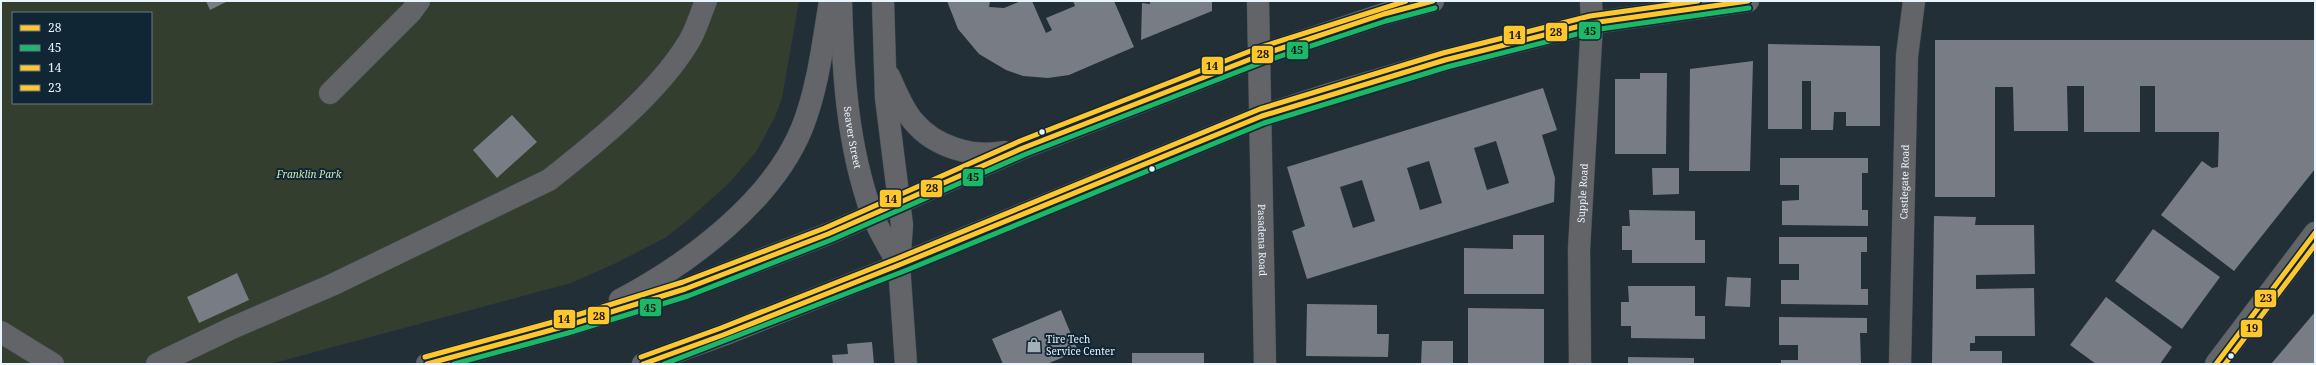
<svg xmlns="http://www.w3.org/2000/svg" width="2316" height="365" font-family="'Noto Serif',serif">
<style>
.green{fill:#343e2e;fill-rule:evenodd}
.building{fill:#787c85;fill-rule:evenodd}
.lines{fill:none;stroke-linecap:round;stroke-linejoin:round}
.minor-casing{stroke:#3f4a51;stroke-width:23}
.major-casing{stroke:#3f4a51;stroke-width:23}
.minor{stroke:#636467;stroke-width:22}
.major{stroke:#636569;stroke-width:22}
.bus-1-casing{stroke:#112634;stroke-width:8}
.bus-2-casing{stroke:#112634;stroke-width:8}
.bus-3-casing{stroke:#112634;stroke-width:8}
.bus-4-casing{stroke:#112634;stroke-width:8}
.bus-5-casing{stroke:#112634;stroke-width:8}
.bus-1{stroke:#ffc72c;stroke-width:5}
.bus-2{stroke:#1ab867;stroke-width:5}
.bus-3{stroke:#ffc72c;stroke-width:5}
.bus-4{stroke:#ffc72c;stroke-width:5}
.bus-5{stroke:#ffc72c;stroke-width:5}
.bus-dot{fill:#e8f5ff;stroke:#112634;stroke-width:1.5}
.labels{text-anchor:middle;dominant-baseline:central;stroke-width:4;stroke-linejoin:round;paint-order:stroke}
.street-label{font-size:10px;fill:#e8f5ff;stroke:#112634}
.park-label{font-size:10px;font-style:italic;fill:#d0eab6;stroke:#112634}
.poi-label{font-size:10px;fill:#e8f5ff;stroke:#112634;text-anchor:start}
.line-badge{stroke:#112634;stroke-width:1.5}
.pale-badge-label{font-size:11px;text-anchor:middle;font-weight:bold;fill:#111}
</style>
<rect width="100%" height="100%" fill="#222f37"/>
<path class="green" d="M1,1H799L782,98L775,117L756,152L728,184L688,220L665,238L614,264L571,283L270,364H1ZM13,13H151V103H13Z"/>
<g class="building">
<path d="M206,1H228L210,10Z"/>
<path d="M947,1H990L989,7L1004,8L1021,1H1032L1046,33L1052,30L1046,18L1075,6L1073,1H1114L1134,47L1069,75L1048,78L1023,76L1006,70L979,54L958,29Z"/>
<path d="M1150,1H1212V11L1141,40L1142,3L1150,4Z"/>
<path d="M1935,40H2315V169L2234,271L2161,215L2202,161L2212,168L2218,167L2219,132H2155V86H2140V132H2084V86H2067L2068,131H2014L2013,87H1995V197H1935Z"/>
<path d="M1768,44L1880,46V126H1846V112H1834L1833,130H1811V81H1802V129H1768Z"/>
<path d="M1753,61L1750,171H1689L1690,69Z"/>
<path d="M1640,73H1667L1666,154H1615V79H1640Z"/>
<path d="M1543,88L1557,130L1542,135L1555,178L1554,202L1307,279L1292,231L1305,226L1287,167ZM1496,141L1509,183L1487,190L1474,148ZM1429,161L1442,203L1420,210L1407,168ZM1362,180L1375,221L1353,228L1340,187Z"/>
<path d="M512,115L537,142L497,178L473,150Z"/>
<path d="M1780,158H1868V173H1862V210H1868V226L1782,225V201L1799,200V185H1780Z"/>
<path d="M1652,168H1679V194L1653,195Z"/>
<path d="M1629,210L1695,211V240H1705V263H1632V250H1622V226H1630Z"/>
<path d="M1934,216L1976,217L1975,225H2034L2035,274L1976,275V289L2034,288L2035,336H1975V343H1970V351H2002V364H1932Z"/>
<path d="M2153,229L2220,277L2182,329L2115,281Z"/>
<path d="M1513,235H1544V294H1464V248L1513,249Z"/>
<path d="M1779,237H1867V252H1861V289H1868V305L1781,304V280H1799V264H1779Z"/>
<path d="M237,273L249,300L199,323L187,297Z"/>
<path d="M1727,277L1751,278L1750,307L1725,306Z"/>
<path d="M1628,286H1695V316H1705V339L1631,338V326H1621V302H1629Z"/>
<path d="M2106,297L2172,347L2160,364H2096L2070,345Z"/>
<path d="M1307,304L1377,305V334H1389L1388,357L1306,356Z"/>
<path d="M1468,308L1544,309V364L1468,363Z"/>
<path d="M1061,310L1078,351L1047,364H1003L992,339Z"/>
<path d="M2315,312V364H2271Z"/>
<path d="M1779,317L1867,318V333H1860L1861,364H1781V360H1798V345H1779Z"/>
<path d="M1422,341H1453V364H1421Z"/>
<path d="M872,342L874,364H833L832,355L848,354L847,344Z"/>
<rect x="1132" y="353" width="72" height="11"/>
<path d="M1628,357L1694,358V364H1628Z"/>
</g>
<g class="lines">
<g class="minor-casing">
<g id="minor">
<path id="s1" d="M1258,1L1265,364"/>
<path d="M330,93L411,12L419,1"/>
<path d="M899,265L906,364"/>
<path d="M1,332L53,364"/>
<path d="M157,364L232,328L332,285L549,180C596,143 657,94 688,43C696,31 700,15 706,1"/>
<path id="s2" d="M1580,364L1579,249L1592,23L1591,1"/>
<path id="s3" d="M1900,364L1907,56L1914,1"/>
</g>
</g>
<g class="major-casing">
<g id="major">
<path id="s4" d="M841,1C843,73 847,145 872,214C879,231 889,248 899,265"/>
<path d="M883,1L886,98L902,225L899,265"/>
<path d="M889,76C896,91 903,110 914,122C935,147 973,158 1004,152"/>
<path d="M620,300C688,264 772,202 802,128C818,88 823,43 830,1"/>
<path d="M427,364L566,326L685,289L828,234L1023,148L1261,55L1384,14L1433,1"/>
<path d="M643,364L723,335L899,265L1262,116L1333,93L1445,60L1592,23L1748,1"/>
<path d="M2216,364L2315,233"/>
</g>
</g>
<use href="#minor" class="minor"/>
<use href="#major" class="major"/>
<g class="bus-1-casing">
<g id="bus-1">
<path d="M427,364L566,326L685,289L828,234L1023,148L1261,55L1384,14L1433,1"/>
<path d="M643,364L723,335L899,265L1262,116L1445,60L1592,23L1748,1"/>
</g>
</g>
<g class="bus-2-casing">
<g id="bus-2">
<path d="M454,364L568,333L688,296L831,240L1026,154L1263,62L1386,21L1435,8"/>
<path d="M664,364L902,272L1264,123L1447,67L1593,30L1749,8"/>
</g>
</g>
<g class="bus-3-casing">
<g id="bus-3">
<path d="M425,357L564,319L683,282L825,228L1020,141L1258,48L1406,1"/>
<path d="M641,357L721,328L896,259L1260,109L1443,53L1590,16L1698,1"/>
</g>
</g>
<g class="bus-4-casing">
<path id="bus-4" d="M2216,364L2315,233"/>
</g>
<g class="bus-5-casing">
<path id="bus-5" d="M2225,364L2315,245"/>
</g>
<use href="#bus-1" class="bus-1"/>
<use href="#bus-2" class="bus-2"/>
<use href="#bus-3" class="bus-3"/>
<use href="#bus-4" class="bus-4"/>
<use href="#bus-5" class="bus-5"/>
</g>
<defs>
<g id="shop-bare" transform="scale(1.2)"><path d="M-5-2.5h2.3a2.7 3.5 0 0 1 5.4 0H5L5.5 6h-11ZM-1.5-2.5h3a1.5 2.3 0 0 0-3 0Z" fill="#a3b0b9" stroke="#112634" stroke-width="2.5" paint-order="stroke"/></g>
</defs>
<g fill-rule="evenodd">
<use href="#shop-bare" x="1034" y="345"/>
</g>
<g class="bus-dot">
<circle cx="1042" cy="132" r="3.5"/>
<circle cx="1152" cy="169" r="3.5"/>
<circle cx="2231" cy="356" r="3.5"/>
</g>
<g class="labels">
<g class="street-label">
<text stroke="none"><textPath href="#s4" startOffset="137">Seaver Street</textPath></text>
<text stroke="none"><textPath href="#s3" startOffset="182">Castlegate Road</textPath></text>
<text stroke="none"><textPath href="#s2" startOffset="171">Supple Road</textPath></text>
<text stroke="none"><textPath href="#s1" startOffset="239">Pasadena Road</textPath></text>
</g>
<g class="park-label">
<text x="309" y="174">Franklin Park</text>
</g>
<g class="poi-label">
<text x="1046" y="339">Tire Tech<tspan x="1046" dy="12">Service Center</tspan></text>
</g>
</g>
<g class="line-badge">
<rect x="1578" y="21" width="23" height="19" rx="4" fill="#1ab867"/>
<rect x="1545" y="22" width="23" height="20" rx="4" fill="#ffc72c"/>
<rect x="1503" y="25" width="23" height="20" rx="4" fill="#ffc72c"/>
<rect x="1286" y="41" width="23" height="19" rx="4" fill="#1ab867"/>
<rect x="1251" y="45" width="23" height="19" rx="4" fill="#ffc72c"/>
<rect x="1201" y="56" width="23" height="19" rx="4" fill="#ffc72c"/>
<rect x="962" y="168" width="22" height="19" rx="4" fill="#1ab867"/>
<rect x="920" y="179" width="23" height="19" rx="4" fill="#ffc72c"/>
<rect x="879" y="189" width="23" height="19" rx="4" fill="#ffc72c"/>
<rect x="2254" y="289" width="23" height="19" rx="4" fill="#ffc72c"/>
<rect x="639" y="298" width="23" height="19" rx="4" fill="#1ab867"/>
<rect x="587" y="306" width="23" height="19" rx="4" fill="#ffc72c"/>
<rect x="553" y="309" width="23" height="20" rx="4" fill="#ffc72c"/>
<rect x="2240" y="319" width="23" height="19" rx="4" fill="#ffc72c"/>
</g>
<g class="pale-badge-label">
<text x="1590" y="35">45</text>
<text x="1556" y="36">28</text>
<text x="1515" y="39">14</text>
<text x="1297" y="54">45</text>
<text x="1263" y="58">28</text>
<text x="1212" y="70">14</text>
<text x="973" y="181">45</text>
<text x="932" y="192">28</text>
<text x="891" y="203">14</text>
<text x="2266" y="302">23</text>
<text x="650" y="312">45</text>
<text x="599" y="320">28</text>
<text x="564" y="323">14</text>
<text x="2252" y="332">19</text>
</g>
<rect width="2316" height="365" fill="none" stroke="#e8f5ff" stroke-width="4"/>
<rect x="12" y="12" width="140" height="92" fill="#112634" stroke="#677985"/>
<rect x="20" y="25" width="20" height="6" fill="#ffc72c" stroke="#677985"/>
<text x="48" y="32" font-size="12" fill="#e8f5ff">28</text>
<rect x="20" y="45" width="20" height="6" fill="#1ab867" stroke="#677985"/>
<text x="48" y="52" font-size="12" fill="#e8f5ff">45</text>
<rect x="20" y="65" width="20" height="6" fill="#ffc72c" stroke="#677985"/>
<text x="48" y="72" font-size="12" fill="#e8f5ff">14</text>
<rect x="20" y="85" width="20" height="6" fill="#ffc72c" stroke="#677985"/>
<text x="48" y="92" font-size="12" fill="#e8f5ff">23</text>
</svg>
